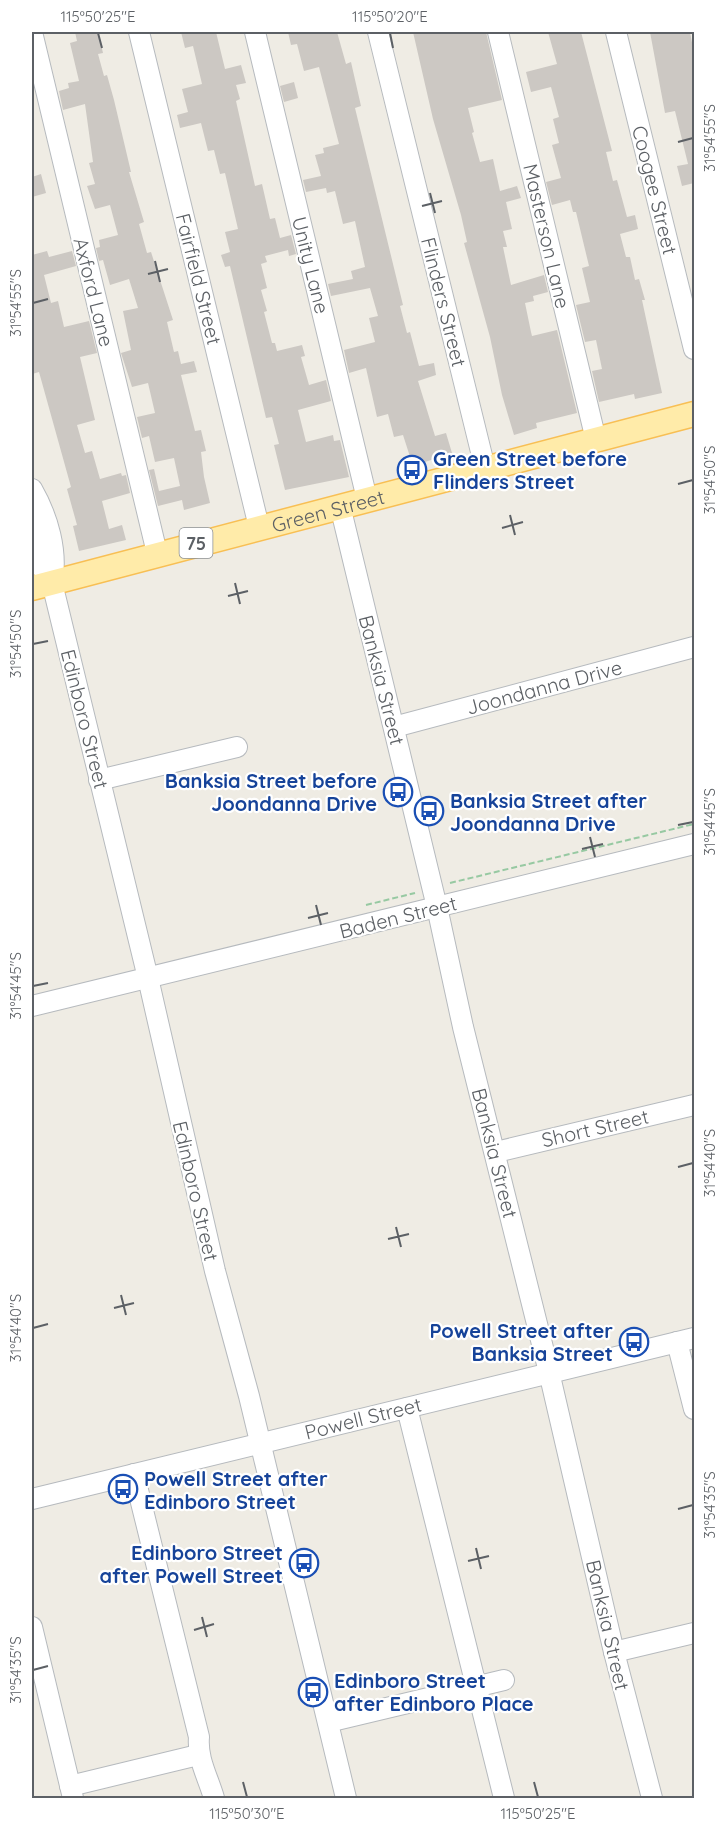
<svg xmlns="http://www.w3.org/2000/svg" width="726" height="1830" font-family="Quicksand,sans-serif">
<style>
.building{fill:#ccc8c3}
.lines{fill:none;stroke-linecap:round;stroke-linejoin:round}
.minor-casing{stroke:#b6babe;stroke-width:22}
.major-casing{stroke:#f8bf54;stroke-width:27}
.path{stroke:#97c9a2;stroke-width:2;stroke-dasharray:6 3;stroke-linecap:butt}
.minor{stroke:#fff;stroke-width:20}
.major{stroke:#ffeba9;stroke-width:24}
.ticks{fill:none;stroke:#5c6065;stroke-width:2}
.labels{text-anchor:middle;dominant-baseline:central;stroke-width:4.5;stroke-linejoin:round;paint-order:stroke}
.shield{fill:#fff;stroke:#8d9093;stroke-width:1.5}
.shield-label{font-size:18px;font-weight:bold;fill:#5c6065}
.street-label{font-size:20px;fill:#5c6065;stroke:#fff}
.transit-label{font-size:20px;font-weight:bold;fill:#164399;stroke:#fff;text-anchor:start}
.neatline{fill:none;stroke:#5c6065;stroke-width:2}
.ticks-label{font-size:15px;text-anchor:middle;fill:#5c6065}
</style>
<rect width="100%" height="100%" fill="#efece4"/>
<g class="building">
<path d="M75,32H98L103,53L98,54L104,76L107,75L114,100L131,172H129L144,222L139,224L147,253L151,252L173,320L167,322L174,352L178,351L181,364L194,361L197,372L181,375L195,431L201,430L206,451L201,452L204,477L210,503L184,510L182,500L158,506L149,470L154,469L159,491L180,486L174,458L155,462L149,436L142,438L137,417L155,413L148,383L132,387L121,353L131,350L123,311L138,308L129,279L110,285L103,260L99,261L96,248L100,247L99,240L118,235L110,205L95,209L87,186L95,184L89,163L93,162L85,104L63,110L59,91L69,88L68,83L79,81L70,43L77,41Z"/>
<path d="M181,32H216L225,69L241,65L246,83L236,85L240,99L236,101L255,186L262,184L270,219L275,218L280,238L291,235L296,254L289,256L288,250L265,256L267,262L261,264L267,288L261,290L267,311L264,312L272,343H275L277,351L302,345L305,356L301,357L309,385L326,380L331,401L298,410L306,442L333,435L334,441L340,440L349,477L285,490L274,445L279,444L272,417L266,418L230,266L225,267L221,255L230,252L225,232L238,229L225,173L220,174L214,150L208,151L201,123L180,128L177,115L188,112L182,89L202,84L193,46L185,48Z"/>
<path d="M288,32H337L346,64L351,62L361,106L355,108L403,305L400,306L407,333L410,332L419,366L434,363L436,375L418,381L435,436L446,433L452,453L413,466L403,435L394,437L388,414L377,417L366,368L349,373L344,350L375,342L369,318L378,316L370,288L331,296L328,284L353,279L351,271L365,267L355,221L343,224L335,191L327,193L326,188L306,192L303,180L321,176L315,155L324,153L323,148L339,144L319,67L304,71L297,44L291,45Z"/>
<path d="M413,32H486L502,100L468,108L474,132L472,133L480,162L493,159L500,191L517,186L521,198L506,202L512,229L503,231L507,247H503L511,285L544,275L548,292L533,296L534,301L525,303L531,332L532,336L557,330L577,413L536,423L537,428L514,435L502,395L490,337L464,243L467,242L461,215L433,119Z"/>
<path d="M548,32H581L612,151L606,152L613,181L617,180L627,217L635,215L638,229L620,234L626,257H630L635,280L639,279L645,300H642L662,393L635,399L634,394L599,402L592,371L602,369L596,340L585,342L576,305L590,302L582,268L589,266L576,212H573L570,200L552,205L546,182L561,178L552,145L559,143L553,119L559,117L551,87L531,92L526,72L557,64Z"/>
<path d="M650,32H690L694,53V183L682,186L677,166L688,164L675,111L665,113Z"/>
<path d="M294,82L298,98L284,102L280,86Z"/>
<path d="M41,174L46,193L32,197V177Z"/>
<path d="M47,251L49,257L72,251L76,266L44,275L51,303L58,301L64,327L89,321L97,353L80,357L95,420L77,425L85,453L92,451L100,479L121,473L122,476L126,475L130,493L102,501L109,529L122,525L126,540L79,551L73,526L77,525L67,489L71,487L39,372L32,374V255Z"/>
</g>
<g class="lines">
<g class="minor-casing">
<g id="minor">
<path d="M32,32L157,553"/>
<path d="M139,32L259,527"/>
<path d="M255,32L367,499"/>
<path d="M378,32L485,468"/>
<path d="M498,32L596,440"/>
<path d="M616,32L694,349"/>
<path d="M32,489C48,517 58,551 52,583"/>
<path d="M340,506L437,907L463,1027L549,1372L614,1652L652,1798"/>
<path d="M32,526L40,565L52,583L148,978L215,1271L249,1396L346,1798"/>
<path d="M394,727L694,647"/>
<path d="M99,780L237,747"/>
<path d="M32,1006L694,844"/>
<path d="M496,1152L694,1105"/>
<path d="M677,1342L694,1409"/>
<path d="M407,1408L504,1798"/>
<path d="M134,1474L199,1737C197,1759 208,1777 214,1798"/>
<path d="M32,1499L694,1338"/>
<path d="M32,1627L73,1798"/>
<path d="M614,1652L694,1633"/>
<path d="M328,1722L504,1680"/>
<path d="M70,1786L198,1755"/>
</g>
</g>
<g class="major-casing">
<g id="major">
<path id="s1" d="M32,588L694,414"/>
</g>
</g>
<g class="path">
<path d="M450,883L694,824"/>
<path d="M366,905L415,893"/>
</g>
<use href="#minor" class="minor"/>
<use href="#major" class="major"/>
</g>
<path class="ticks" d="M98,33L102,48M390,33L393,48M678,142L693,138M430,193L435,213M422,206L442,201M155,261L160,282M148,274L168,269M33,303L48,299M678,484L693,480M510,515L515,535M502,528L523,522M235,583L240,604M228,596L248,591M33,644L48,641M678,825L693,822M590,837L595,857M582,849L603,844M316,905L321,925M308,918L328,913M33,986L48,983M678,1167L693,1163M396,1227L401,1247M388,1239L409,1234M121,1295L126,1315M114,1308L134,1303M33,1328L48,1324M678,1509L693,1505M476,1548L481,1569M468,1561L489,1556M202,1617L207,1637M194,1630L214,1624M33,1670L48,1666M243,1782L247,1797M534,1782L538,1797"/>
<defs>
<g id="bus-ring" transform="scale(1.5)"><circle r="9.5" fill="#fff" stroke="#1a4fb4" stroke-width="1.5"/><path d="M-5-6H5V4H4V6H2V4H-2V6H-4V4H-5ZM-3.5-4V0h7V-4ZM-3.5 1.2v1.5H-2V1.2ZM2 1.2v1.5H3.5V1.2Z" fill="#1a4fb4"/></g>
</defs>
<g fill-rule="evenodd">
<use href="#bus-ring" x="412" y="470"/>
<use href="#bus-ring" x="398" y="792"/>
<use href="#bus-ring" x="429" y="811"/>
<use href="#bus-ring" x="634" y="1342"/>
<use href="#bus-ring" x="123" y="1489"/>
<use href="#bus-ring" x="304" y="1563"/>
<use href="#bus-ring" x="313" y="1692"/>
</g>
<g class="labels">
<rect class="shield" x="179.5" y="528" width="33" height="30" rx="4.5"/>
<g class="shield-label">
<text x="196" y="543">75</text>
</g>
<g class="street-label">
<text transform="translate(655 190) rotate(76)">Coogee Street</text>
<text transform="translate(547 236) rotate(77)">Masterson Lane</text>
<text transform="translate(311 265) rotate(76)">Unity Lane</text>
<text transform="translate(199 279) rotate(76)">Fairfield Street</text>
<text transform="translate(94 292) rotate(76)">Axford Lane</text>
<text transform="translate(444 302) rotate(76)">Flinders Street</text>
<text stroke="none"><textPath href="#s1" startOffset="306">Green Street</textPath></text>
<text transform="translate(382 680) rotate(76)">Banksia Street</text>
<text transform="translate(544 687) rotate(-15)">Joondanna Drive</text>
<text transform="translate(85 719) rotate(76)">Edinboro Street</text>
<text transform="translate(398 917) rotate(-14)">Baden Street</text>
<text transform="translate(595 1128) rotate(-13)">Short Street</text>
<text transform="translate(495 1153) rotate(76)">Banksia Street</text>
<text transform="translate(196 1191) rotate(77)">Edinboro Street</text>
<text transform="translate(363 1418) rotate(-14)">Powell Street</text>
<text transform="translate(608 1625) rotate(77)">Banksia Street</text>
</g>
<g class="transit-label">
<text x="433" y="458">Green Street before<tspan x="433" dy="23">Flinders Street</tspan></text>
<text x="377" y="780" text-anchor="end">Banksia Street before<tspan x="377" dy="23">Joondanna Drive</tspan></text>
<text x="450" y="800">Banksia Street after<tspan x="450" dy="23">Joondanna Drive</tspan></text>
<text x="613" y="1330" text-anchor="end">Powell Street after<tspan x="613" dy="23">Banksia Street</tspan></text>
<text x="144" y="1478">Powell Street after<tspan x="144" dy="23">Edinboro Street</tspan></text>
<text x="283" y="1552" text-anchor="end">Edinboro Street<tspan x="283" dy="23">after Powell Street</tspan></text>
<text x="334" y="1680">Edinboro Street<tspan x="334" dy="23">after Edinboro Place</tspan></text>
</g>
</g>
<rect width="726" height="1830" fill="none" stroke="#ffffff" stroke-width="66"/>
<rect x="33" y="33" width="660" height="1764" class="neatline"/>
<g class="ticks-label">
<text x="98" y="22">115°50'25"E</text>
<text x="390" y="22">115°50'20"E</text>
<text transform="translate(710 138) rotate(-90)" y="5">31°54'55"S</text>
<text transform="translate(16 303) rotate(-90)" y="5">31°54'55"S</text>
<text transform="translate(710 480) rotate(-90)" y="5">31°54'50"S</text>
<text transform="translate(16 644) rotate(-90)" y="5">31°54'50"S</text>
<text transform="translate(710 822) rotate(-90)" y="5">31°54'45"S</text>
<text transform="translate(16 986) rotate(-90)" y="5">31°54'45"S</text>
<text transform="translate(710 1163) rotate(-90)" y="5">31°54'40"S</text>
<text transform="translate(16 1328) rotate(-90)" y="5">31°54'40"S</text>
<text transform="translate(710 1505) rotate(-90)" y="5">31°54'35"S</text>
<text transform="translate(16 1670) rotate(-90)" y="5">31°54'35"S</text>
<text x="247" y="1819">115°50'30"E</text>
<text x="538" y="1819">115°50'25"E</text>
</g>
</svg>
